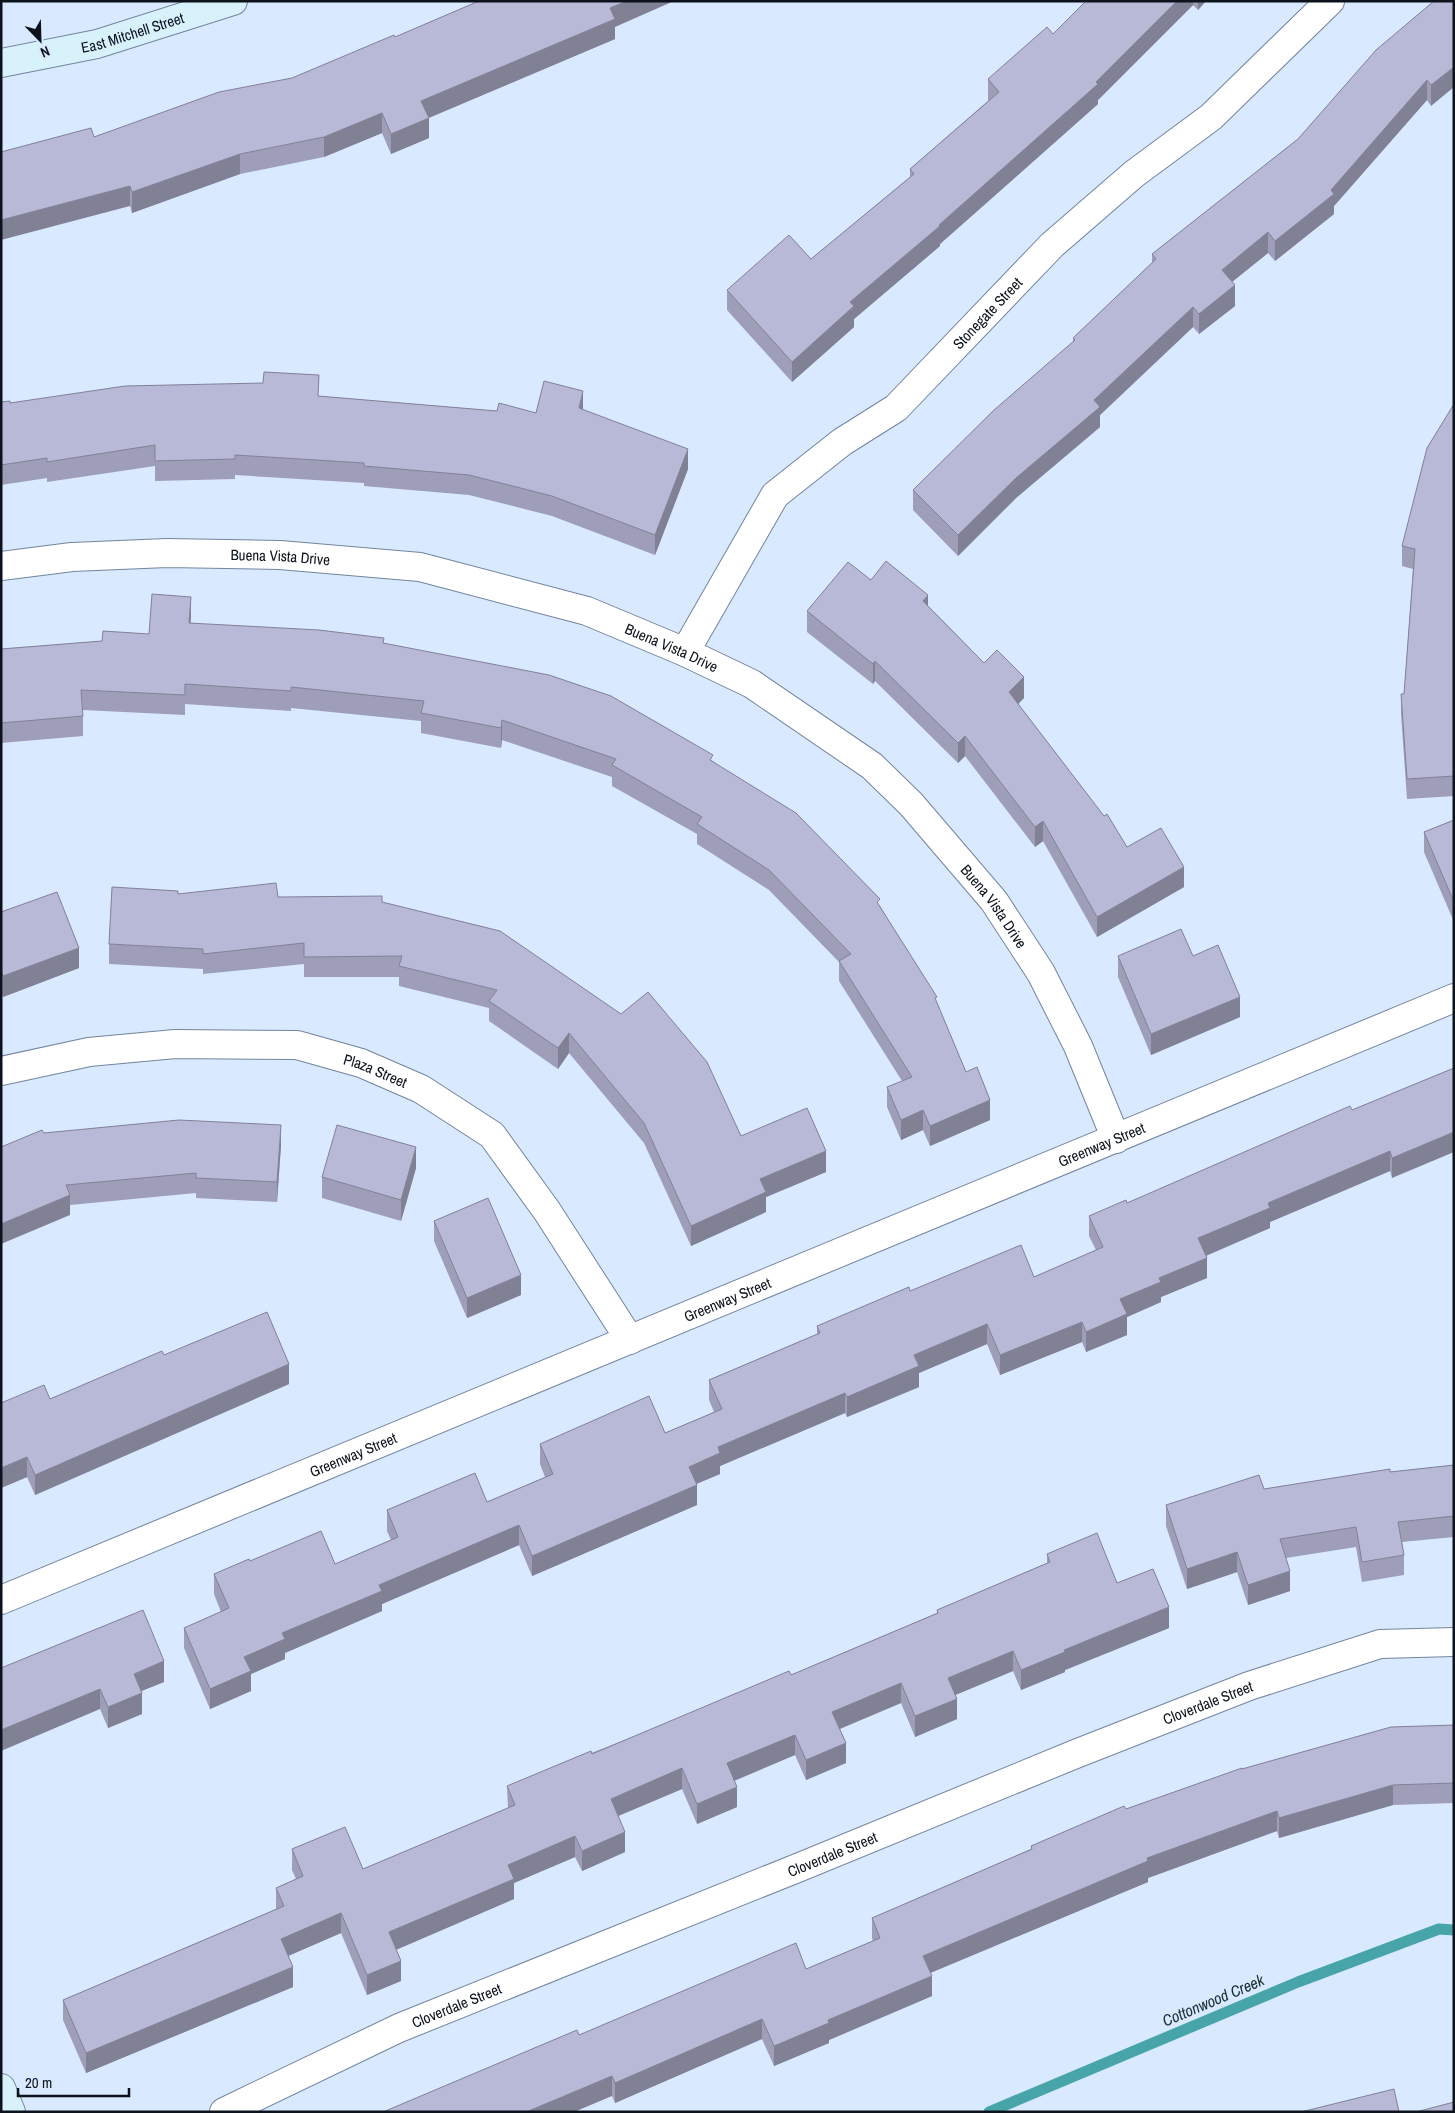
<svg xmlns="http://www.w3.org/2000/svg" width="1455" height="2113" font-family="'Archivo Narrow',sans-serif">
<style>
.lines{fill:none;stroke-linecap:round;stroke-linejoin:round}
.stream{stroke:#47a5aa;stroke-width:11}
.street-casing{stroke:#72859d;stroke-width:30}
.secondary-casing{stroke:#72859d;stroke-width:30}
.street{stroke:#fff;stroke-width:28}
.secondary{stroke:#d8f2fc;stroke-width:28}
.wall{fill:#9e9eb9}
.shaded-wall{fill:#818196}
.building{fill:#b8b8d7;stroke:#818196}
.labels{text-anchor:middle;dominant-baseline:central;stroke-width:4;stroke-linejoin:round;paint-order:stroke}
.street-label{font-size:15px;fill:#0c131c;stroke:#d9e9ff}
.water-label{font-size:16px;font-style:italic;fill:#193030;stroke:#d9e9ff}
</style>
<rect width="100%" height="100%" fill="#d9e9ff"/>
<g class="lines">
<path class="stream" d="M989,2112L1298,1982L1439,1929L1454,1930"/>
<g class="street-casing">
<g id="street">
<path id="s1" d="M1,566L72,557L167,553L280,555L420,567L587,611L685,652L752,684L872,766L911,804L994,901L1041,973L1078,1046L1116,1139"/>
<path id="s2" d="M685,652L775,495L842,442L896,408L1052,245L1134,174L1211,117L1330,1"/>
<path id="s3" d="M1,1071L89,1052L175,1044L297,1045L361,1063L421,1089L492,1135L547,1211L630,1340"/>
<path id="s4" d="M1,1600L1454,998"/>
<path id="s5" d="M224,2112L399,2028L800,1867L1078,1753L1249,1686L1380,1644L1454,1642"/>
</g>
</g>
<g class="secondary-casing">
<g id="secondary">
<path id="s6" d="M1,63L97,44L233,1"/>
<path d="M1,2088L11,2112"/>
</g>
</g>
<use href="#street" class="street"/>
<use href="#secondary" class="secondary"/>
</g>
<g class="wall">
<path d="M1086,1H1206L1198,10L1193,5L1098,100V104L940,244V246L854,319V327L792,382L727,310V290L811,259L910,177V169L989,100H988V79L1053,34Z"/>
<path d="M1434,1L1431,106L1427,100L1334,206V214L1275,261L1268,253L1232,282L1235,306L1199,334L1193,327L1100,415V427L1016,498L958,556L913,510V490L1073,342V338L1152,263V254L1298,139Z"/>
<path d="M615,27V39L429,118V138L391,154L382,133L324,157L240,174L132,213L130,206L94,137L292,78L395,37Z"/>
<path d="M319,396L497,411L536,413L583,409L688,469L655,555L552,516L469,495L364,486V483L235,475V479L155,481V466L47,482V478L1,485V402L10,403Z"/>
<path d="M1454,404V796L1407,799L1401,714V694H1404L1413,569L1402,566V546Z"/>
<path d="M871,580L928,606L984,663L1024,698L1018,704L1127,847L1184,887L1097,937L1043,841L1035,847L965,756L958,763L875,681L873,684L807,632V611Z"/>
<path d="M191,617L190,623L384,643L713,761L880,906L937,1005L966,1072L990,1120L930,1146L923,1130L901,1140L887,1107V1087L902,1081L839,981V962L769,890L697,844V834L612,786V777L502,740L501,748L421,733V721L291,708V711L185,704V715L83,710V736L1,743V649L102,641L149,634Z"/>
<path d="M1454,820V922L1424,852V832Z"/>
<path d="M178,894L382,902L741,1136L826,1172L766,1197V1212L691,1246L644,1143L569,1053L558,1069L489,1021V1008L399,986V977H304V964L203,974V969L109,964V944Z"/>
<path d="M1,912L79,968L3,997L1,991Z"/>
<path d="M1118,956H1193L1240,1017L1151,1055L1118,977Z"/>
<path d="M1454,1068L1392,1178L1390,1171L1270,1222V1228L1206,1256L1207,1278L1161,1297V1302L1127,1317V1335L1086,1352L1082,1342L1000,1375L987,1344L919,1373V1387L847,1417L845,1413L720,1466V1474L696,1484L697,1505L532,1576L519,1545L382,1604V1611L285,1653V1659L251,1674V1691L210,1709L184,1648V1628L221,1612L214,1594V1574L250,1561L335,1564L391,1540L387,1531V1510L487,1502L545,1477L540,1464V1444L665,1433L714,1412L709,1400V1380L817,1334V1326L910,1291L1034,1277L1096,1250L1089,1236V1216L1127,1203Z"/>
<path d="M44,1133L281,1145L277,1202L196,1198V1193L70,1205V1215Z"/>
<path d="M416,1168L401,1221L322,1198V1177Z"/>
<path d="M434,1221L521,1295L467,1318L434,1241Z"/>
<path d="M164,1355L289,1384L35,1495L27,1477L1,1488L50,1399Z"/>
<path d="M1454,1465V1537L1402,1542L1404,1555V1575L1362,1582L1356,1547L1286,1558L1290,1591L1248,1605L1237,1572L1187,1589L1166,1526V1505L1264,1489L1390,1472Z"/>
<path d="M1047,1554L1117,1583L1169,1628L1065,1670V1672L1021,1690L1013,1671L955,1695L957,1719L915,1737L901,1703L840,1729L846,1763L806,1780L795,1755L734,1780L737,1807L697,1824L682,1789L618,1816L625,1852L582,1871L575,1857L514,1883V1899L396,1949L401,1981L367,1995L341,1933L288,1956L293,1987L86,2073L63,2020V2000L276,1909V1888L296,1879L292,1870V1849L363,1869L508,1808L507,1786L791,1675L937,1613V1610L1047,1563Z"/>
<path d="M1,1668L164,1682L141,1691L142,1714L108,1728L100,1709Z"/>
<path d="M1454,1725V1803L1393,1805L1279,1838L1277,1831L1148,1878V1882L930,1973L932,1996L829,2040V2043L774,2066L762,2039L615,2103L612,2096L579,2035L806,1969L873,1941L872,1938V1918L1031,1849V1846L1126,1809L1242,1769Z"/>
</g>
<g class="shaded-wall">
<path d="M627,1H674L615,27V39L421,121V101L610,8Z"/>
<path d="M1177,1H1193V5L1098,100V104L940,244V246L854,319V327L792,382V362L850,302L939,225L1096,82Z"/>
<path d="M1198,1H1206L1198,10Z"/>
<path d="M1454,67V87L1431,106V85Z"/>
<path d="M1427,80V100L1334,206V214L1275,261V241L1331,190Z"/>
<path d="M382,113V133L324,157V137Z"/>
<path d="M429,118V138L391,154V134Z"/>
<path d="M240,154V174L132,213V192Z"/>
<path d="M130,186V206L1,240V220Z"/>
<path d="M1268,232V253L1222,290V270Z"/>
<path d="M1235,285V306L1199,334V314Z"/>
<path d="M1193,307V327L1100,415V427L1016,498L958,556V535L1094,400Z"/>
<path d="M583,391V411L579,408Z"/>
<path d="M688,449V469L655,555V535Z"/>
<path d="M928,595V615L923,601Z"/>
<path d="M191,597V617L189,643V623Z"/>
<path d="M875,661V681L873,684V664Z"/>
<path d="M1024,677V698L1009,713V692Z"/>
<path d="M502,720V740L501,748V728Z"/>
<path d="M965,736V756L958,763V743Z"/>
<path d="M1043,821V841L1035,847V827Z"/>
<path d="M1184,867V887L1097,937V917Z"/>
<path d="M79,948V968L3,997V976Z"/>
<path d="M1240,997V1017L1151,1055V1034Z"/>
<path d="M569,1033V1053L558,1069V1048Z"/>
<path d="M990,1100V1120L930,1146V1126Z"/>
<path d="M923,1110V1130L901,1140V1120Z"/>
<path d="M281,1125V1145L277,1202V1182Z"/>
<path d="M1454,1132V1152L1392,1178V1158Z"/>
<path d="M416,1147V1168L401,1221V1200Z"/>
<path d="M826,1151V1172L766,1197V1212L691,1246V1226L760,1179Z"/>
<path d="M1390,1151V1171L1270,1222V1228L1198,1259V1238L1268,1203Z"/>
<path d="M70,1195V1215L1,1244V1224Z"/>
<path d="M1207,1258V1278L1161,1297V1302L1127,1317V1335L1086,1352V1332L1120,1299L1159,1278Z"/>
<path d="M521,1275V1295L467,1318V1298Z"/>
<path d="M1082,1322V1342L1000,1375V1355Z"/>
<path d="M987,1324V1344L919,1373V1387L847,1417V1397L914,1355Z"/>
<path d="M289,1364V1384L35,1495V1475Z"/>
<path d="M845,1393V1413L720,1466V1474L689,1487V1467L718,1447Z"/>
<path d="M27,1457V1477L1,1488V1468Z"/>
<path d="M697,1485V1505L532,1576V1556Z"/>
<path d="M519,1525V1545L382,1604V1611L285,1653V1659L251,1674V1691L210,1709V1689L244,1657L282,1633L379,1585Z"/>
<path d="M1237,1552V1572L1187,1589V1569Z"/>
<path d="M1290,1571V1591L1248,1605V1585Z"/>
<path d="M1169,1607V1628L1065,1670V1672L1021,1690V1670L1064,1650Z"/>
<path d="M1013,1651V1671L948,1698V1678Z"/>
<path d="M164,1661V1682L134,1694V1674Z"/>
<path d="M901,1683V1703L832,1732V1712Z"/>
<path d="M100,1689V1709L1,1751V1730Z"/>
<path d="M142,1693V1714L108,1728V1707Z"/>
<path d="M957,1699V1719L915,1737V1716Z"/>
<path d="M795,1735V1755L727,1784V1763Z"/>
<path d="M846,1743V1763L806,1780V1760Z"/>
<path d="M682,1768V1789L611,1819V1799Z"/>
<path d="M1393,1785V1805L1279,1838V1818Z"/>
<path d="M737,1787V1807L697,1824V1804Z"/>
<path d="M1277,1811V1831L1148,1878V1882L923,1976V1956L1147,1858Z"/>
<path d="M625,1832V1852L582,1871V1851Z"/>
<path d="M575,1836V1857L514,1883V1899L389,1953V1932L508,1865Z"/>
<path d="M341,1913V1933L281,1959V1939Z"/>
<path d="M401,1961V1981L367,1995V1975Z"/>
<path d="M293,1967V1987L86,2073V2053Z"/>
<path d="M932,1976V1996L829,2040V2043L774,2066V2046L828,2020Z"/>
<path d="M762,2019V2039L615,2103V2083Z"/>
<path d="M612,2076V2096L574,2112H526Z"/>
</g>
<g class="building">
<path d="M479,1H627L610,8L615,19L421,101L429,118L391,134L382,113L324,137L240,154L132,192L130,186L1,220V152L91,128L94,137L219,92L292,78L394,35L395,37Z"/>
<path d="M1086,1H1177L1096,82L1098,84L939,225L940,226L850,302L854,306L792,362L727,290L789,235L811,259L914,174L910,169L999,92L988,79L1047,27L1053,34Z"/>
<path d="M1434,1H1454V67L1431,85L1427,80L1331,190L1334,194L1275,241L1268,232L1222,270L1235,285L1199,314L1193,307L1094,400L1100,407L1016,478L958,535L913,490L994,410L1075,340L1073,338L1156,259L1152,254L1298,139L1376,50Z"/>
<path d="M264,372L319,375L318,396L497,411L499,403L536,413L544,381L583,391L579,408L688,449L655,535L552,496L469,475L364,466V463L235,455V459L155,461V445L47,462V458L1,465V402L10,401V403L125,386L263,383Z"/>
<path d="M1454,404V776L1407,779L1401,694H1404L1415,549L1402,546L1427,448Z"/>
<path d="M886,561L928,595L923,601L984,663L997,650L1024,677L1009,692L1104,816L1107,814L1127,847L1161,828L1184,867L1097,917L1043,821L1035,827L965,736L958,743L875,661L873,664L807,611L848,562L871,580Z"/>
<path d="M152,594L191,597L189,623L319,630L384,638L383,643L549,675L611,696L713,755L710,760L796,813L880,899L877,902L937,997L935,998L966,1072L977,1067L990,1100L930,1126L923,1110L901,1120L887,1087L912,1077L839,961L851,954L769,870L697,824L702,817L612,765L616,759L502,720L501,728L421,713L424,701L291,687V691L185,684V695L81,690L83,716L1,723V649L102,641L103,631L149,634Z"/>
<path d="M1454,820V902L1424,832Z"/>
<path d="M276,883L278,897L382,896V902L500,931L621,1014L648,992L707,1062L741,1136L807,1108L826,1151L760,1179L766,1192L691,1226L644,1123L569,1033L558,1048L489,1001L497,990L399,966L402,956L304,957V943L203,954V949L109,944L112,887L178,891V894Z"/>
<path d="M57,892L79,948L3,976L1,971V912Z"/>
<path d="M1181,929L1193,956L1218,945L1240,997L1151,1034L1118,956Z"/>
<path d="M1454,1068V1132L1392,1158L1390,1151L1268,1203L1270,1208L1198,1238L1207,1258L1159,1278L1161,1282L1120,1299L1127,1314L1086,1332L1082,1322L1000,1355L987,1324L914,1355L919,1366L847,1397L845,1393L718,1447L720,1453L689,1467L697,1485L532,1556L519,1525L379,1585L382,1591L282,1633L285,1639L244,1657L251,1671L210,1689L184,1628L229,1608L214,1574L249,1559L250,1561L321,1531L335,1564L398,1537L387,1510L475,1473L487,1502L553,1474L540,1444L649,1396L665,1433L722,1409L709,1380L820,1333L817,1326L909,1287L910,1291L1021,1245L1034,1277L1103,1247L1089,1216L1126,1200L1127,1203L1350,1106L1352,1110Z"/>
<path d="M179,1120L281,1125L277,1182L196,1178V1173L66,1185L70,1195L1,1224V1147L42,1130L44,1133Z"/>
<path d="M337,1125L416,1147L401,1200L322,1177Z"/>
<path d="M488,1198L521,1275L467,1298L434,1221Z"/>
<path d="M267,1312L289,1364L35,1475L27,1457L1,1468V1403L44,1385L50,1399L162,1351L164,1355Z"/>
<path d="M1454,1465V1516L1398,1522L1404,1555L1362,1562L1356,1527L1280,1539L1290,1571L1248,1585L1237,1552L1187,1569L1166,1505L1259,1475L1264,1489L1390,1469V1472Z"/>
<path d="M1097,1533L1117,1583L1153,1569L1169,1607L1064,1650L1065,1652L1021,1670L1013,1651L948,1678L957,1699L915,1716L901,1683L832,1712L846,1743L806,1760L795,1735L727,1763L737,1787L697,1804L682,1768L611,1799L625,1832L582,1851L575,1836L508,1865L514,1879L389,1932L401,1961L367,1975L341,1913L281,1939L293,1967L86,2053L63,2000L284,1906L276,1888L303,1876L292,1849L345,1827L363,1869L515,1805L507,1786L591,1751L592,1754L789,1671L791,1675L938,1613L937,1610L1050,1562L1047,1554Z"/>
<path d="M143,1610L164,1661L134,1674L142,1693L108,1707L100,1689L1,1730V1668Z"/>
<path d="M1454,1725V1783L1393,1785L1279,1818L1277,1811L1147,1858L1148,1861L923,1956L932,1976L828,2020L829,2023L774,2046L762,2019L615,2083L612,2076L526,2112H383L577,2030L579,2035L796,1943L806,1969L880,1938L872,1918L1032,1849L1031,1846L1124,1806L1126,1809L1242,1768V1769L1391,1727Z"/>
<path d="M1394,2089L1399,2112H1301Z"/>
<path d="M1454,2102V2112H1416Z"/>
</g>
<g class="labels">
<g class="street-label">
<text stroke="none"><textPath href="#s6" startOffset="135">East Mitchell Street</textPath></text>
<text stroke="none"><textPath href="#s2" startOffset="462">Stonegate Street</textPath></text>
<text stroke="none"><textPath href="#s1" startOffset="280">Buena Vista Drive</textPath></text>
<text stroke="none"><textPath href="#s1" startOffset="685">Buena Vista Drive</textPath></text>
<text stroke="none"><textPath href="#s1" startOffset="1105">Buena Vista Drive</textPath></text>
<text stroke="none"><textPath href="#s3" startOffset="381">Plaza Street</textPath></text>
<text stroke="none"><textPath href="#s4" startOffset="1191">Greenway Street</textPath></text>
<text stroke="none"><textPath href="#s4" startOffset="786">Greenway Street</textPath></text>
<text stroke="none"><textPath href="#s4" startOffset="381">Greenway Street</textPath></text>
<text stroke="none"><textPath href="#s5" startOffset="1066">Cloverdale Street</textPath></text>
<text stroke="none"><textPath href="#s5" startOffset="661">Cloverdale Street</textPath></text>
<text stroke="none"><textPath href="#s5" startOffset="256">Cloverdale Street</textPath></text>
</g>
<g class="water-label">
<text transform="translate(1213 2000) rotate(-23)">Cottonwood Creek</text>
</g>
</g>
<rect width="1455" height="2113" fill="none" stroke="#0c131c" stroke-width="5"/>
<g transform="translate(40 40) rotate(157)" stroke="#d9e9ff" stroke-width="4" paint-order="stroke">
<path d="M0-4L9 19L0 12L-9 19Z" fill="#0c131c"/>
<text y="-8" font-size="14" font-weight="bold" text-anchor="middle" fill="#0c131c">N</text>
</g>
<path d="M18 2088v8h111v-8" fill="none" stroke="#0c131c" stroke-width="2.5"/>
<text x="25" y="2088" font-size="15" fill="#0c131c" stroke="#d9e9ff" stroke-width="4" paint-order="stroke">20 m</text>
</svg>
